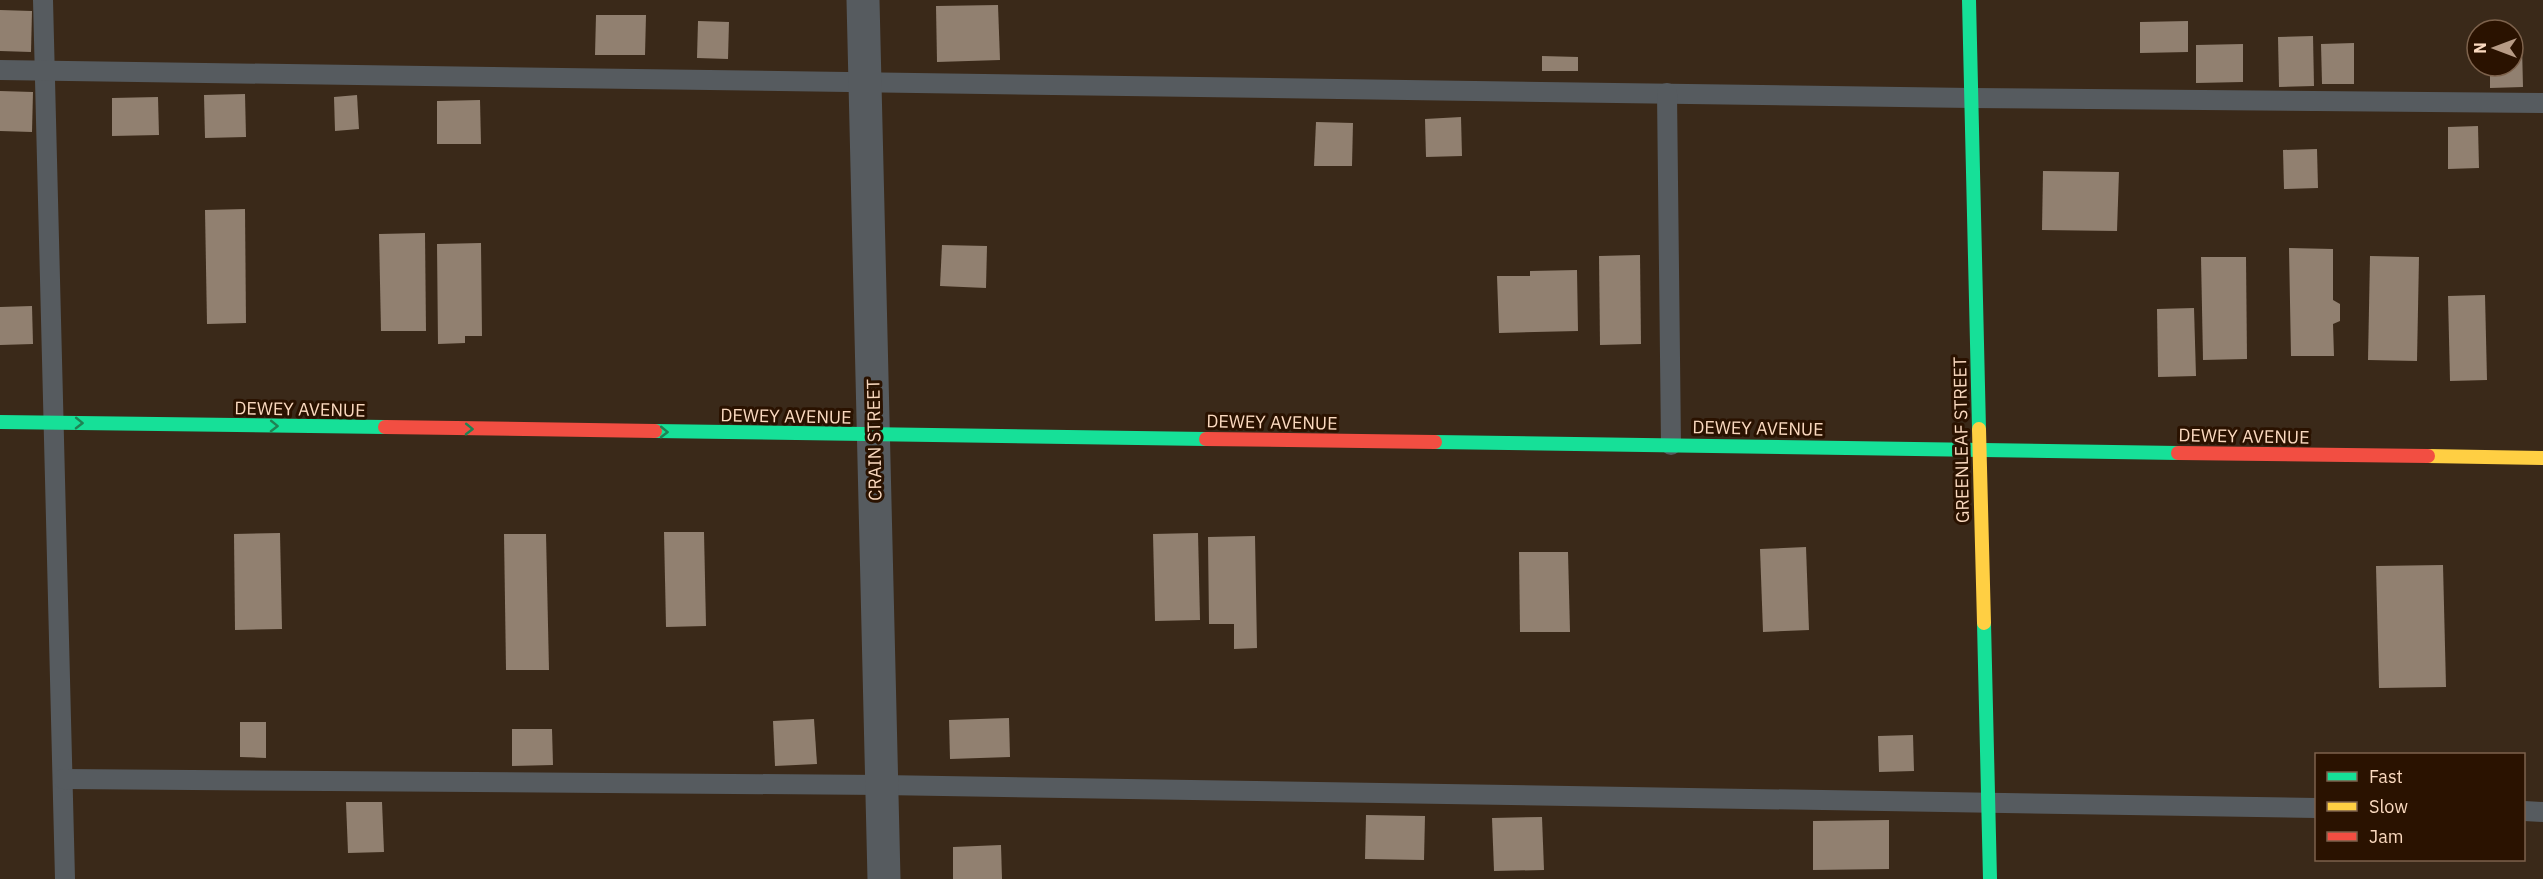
<svg xmlns="http://www.w3.org/2000/svg" width="2543" height="879" font-family="'IBM Plex Sans',sans-serif">
<style>
.building{fill:#918070}
.lines{fill:none;stroke-linecap:round;stroke-linejoin:round}
.lane{stroke:#565b5f;stroke-width:20}
.street{stroke:#565b5f;stroke-width:33}
.fast{stroke:#16e098;stroke-width:14}
.slow{stroke:#ffcf43;stroke-width:14}
.jam{stroke:#f24e42;stroke-width:14}
.oneway{stroke:#1f8354}
.labels{text-anchor:middle;dominant-baseline:central;stroke-width:6;stroke-linejoin:round;paint-order:stroke}
.street-label{font-size:18px;fill:#fad9bf;stroke:#2a1200}
</style>
<rect width="100%" height="100%" fill="#3a2919"/>
<g class="building">
<path d="M998,5L1000,60L937,62L936,6Z"/>
<path d="M0,10L32,11L31,52L0,51Z"/>
<path d="M596,15H646L645,55H595Z"/>
<path d="M698,21L729,22L728,59L697,58Z"/>
<path d="M2188,21V52L2140,53V22Z"/>
<path d="M2313,36L2314,86L2279,87L2278,37Z"/>
<path d="M2354,43V84H2322L2321,44Z"/>
<path d="M2243,44V82L2196,83V45Z"/>
<path d="M2513,46H2522L2523,87L2490,88V66H2513Z"/>
<path d="M1542,56L1578,57V71H1542Z"/>
<path d="M0,91L33,92L32,132L0,131Z"/>
<path d="M245,94L246,137L205,138L204,95Z"/>
<path d="M357,95L359,129L335,131L334,97Z"/>
<path d="M158,97L159,135L112,136V98Z"/>
<path d="M480,100L481,144H437V101Z"/>
<path d="M1461,117L1462,156L1426,157L1425,119Z"/>
<path d="M1316,122L1353,123L1352,166H1314Z"/>
<path d="M2478,126L2479,168L2448,169V127Z"/>
<path d="M2317,149L2318,188L2284,189L2283,150Z"/>
<path d="M2043,171L2119,172L2117,231L2042,230Z"/>
<path d="M245,209L246,323L207,324L205,210Z"/>
<path d="M425,233L426,331H381L379,234Z"/>
<path d="M481,243L482,336H465V343L438,344L437,244Z"/>
<path d="M942,245L987,246L986,288L940,286Z"/>
<path d="M2289,248L2333,249V300L2340,304V321L2333,324L2334,356H2291Z"/>
<path d="M1640,255L1641,344L1600,345L1599,256Z"/>
<path d="M2370,256L2419,257L2417,361L2368,360Z"/>
<path d="M2201,257H2246L2247,359L2203,360Z"/>
<path d="M1577,270L1578,331L1499,333L1497,276H1530V271Z"/>
<path d="M2485,295L2487,380L2450,381L2448,296Z"/>
<path d="M32,306L33,344L0,345V307Z"/>
<path d="M2194,308L2196,376L2158,377L2157,309Z"/>
<path d="M664,532H704L706,626L666,627Z"/>
<path d="M280,533L282,629L235,630L234,534Z"/>
<path d="M1198,533L1200,620L1155,621L1153,534Z"/>
<path d="M504,534H546L549,670H506Z"/>
<path d="M1255,536L1257,648L1234,649V624H1209L1208,537Z"/>
<path d="M1806,547L1809,630L1763,632L1760,549Z"/>
<path d="M1519,552H1568L1570,632H1520Z"/>
<path d="M2443,565L2446,687L2379,688L2376,566Z"/>
<path d="M1009,718L1010,757L950,759L949,720Z"/>
<path d="M814,719L817,764L775,766L773,721Z"/>
<path d="M240,722H266V758L240,757Z"/>
<path d="M512,729H552L553,765L512,766Z"/>
<path d="M1913,735L1914,771L1879,772L1878,736Z"/>
<path d="M346,802H382L384,852L348,853Z"/>
<path d="M1366,815L1425,816L1424,860L1365,859Z"/>
<path d="M1542,817L1544,870L1494,871L1492,818Z"/>
<path d="M1889,820V869L1813,870V821Z"/>
<path d="M1001,845L1002,879H953V847Z"/>
</g>
<g class="lines">
<g class="lane">
<path d="M43,0L65,879"/>
<path d="M0,70L1971,98L2543,103"/>
<path d="M1667,93L1671,445"/>
<path d="M63,779L882,785L2316,808"/>
<path d="M2524,811L2543,812"/>
</g>
<path class="street" d="M863,0L884,879"/>
<g class="fast">
<path d="M1969,0L1979,429"/>
<path d="M0,422L385,427"/>
<path d="M655,431L1206,439"/>
<path d="M1435,442L2178,453"/>
<path d="M1984,623L1990,879"/>
</g>
<g class="slow">
<path d="M1979,429L1984,623"/>
<path d="M2428,456L2543,458"/>
</g>
<g class="jam">
<path d="M385,427L655,431"/>
<path d="M1206,439L1435,442"/>
<path d="M2178,453L2428,456"/>
</g>
</g>
<defs><path id="oneway-chevron" d="M-2-3.5L2.5 0L-2 3.5" fill="none" stroke-width="1.6" stroke-linecap="round" stroke-linejoin="round" transform="scale(1.5)"/></defs>
<g class="oneway">
<use href="#oneway-chevron" transform="translate(79 423) rotate(1)"/>
<use href="#oneway-chevron" transform="translate(274 426) rotate(1)"/>
<use href="#oneway-chevron" transform="translate(469 429) rotate(1)"/>
<use href="#oneway-chevron" transform="translate(664 432) rotate(1)"/>
</g>
<g class="labels">
<g class="street-label">
<text transform="translate(300 409) rotate(1)">DEWEY AVENUE</text>
<text transform="translate(786 416) rotate(1)">DEWEY AVENUE</text>
<text transform="translate(1272 422) rotate(1)">DEWEY AVENUE</text>
<text transform="translate(1758 428) rotate(1)">DEWEY AVENUE</text>
<text transform="translate(2244 436) rotate(1)">DEWEY AVENUE</text>
<text transform="translate(874 440) rotate(-91)">CRAIN STREET</text>
<text transform="translate(1961 440) rotate(-91)">GREENLEAF STREET</text>
</g>
</g>
<rect x="2315" y="753" width="210" height="108" fill="#2a1200" stroke="#7d624c" stroke-width="1.5"/>
<rect x="2327" y="772" width="30" height="9" fill="#16e098" stroke="#7d624c" stroke-width="1.5"/>
<text x="2369" y="783" font-size="18" fill="#fad9bf">Fast</text>
<rect x="2327" y="802" width="30" height="9" fill="#ffcf43" stroke="#7d624c" stroke-width="1.5"/>
<text x="2369" y="813" font-size="18" fill="#fad9bf">Slow</text>
<rect x="2327" y="832" width="30" height="9" fill="#f24e42" stroke="#7d624c" stroke-width="1.5"/>
<text x="2369" y="843" font-size="18" fill="#fad9bf">Jam</text>
<g transform="translate(2495 48) rotate(270)"><circle r="28" fill="#2a1200" stroke="#7d624c" stroke-width="1.5"/>
<path d="M0-4.5L10 22L0 15L-10 22Z" fill="#b79b85"/>
<text y="-9" font-size="16" font-weight="bold" text-anchor="middle" fill="#fad9bf">N</text>
</g>
</svg>
